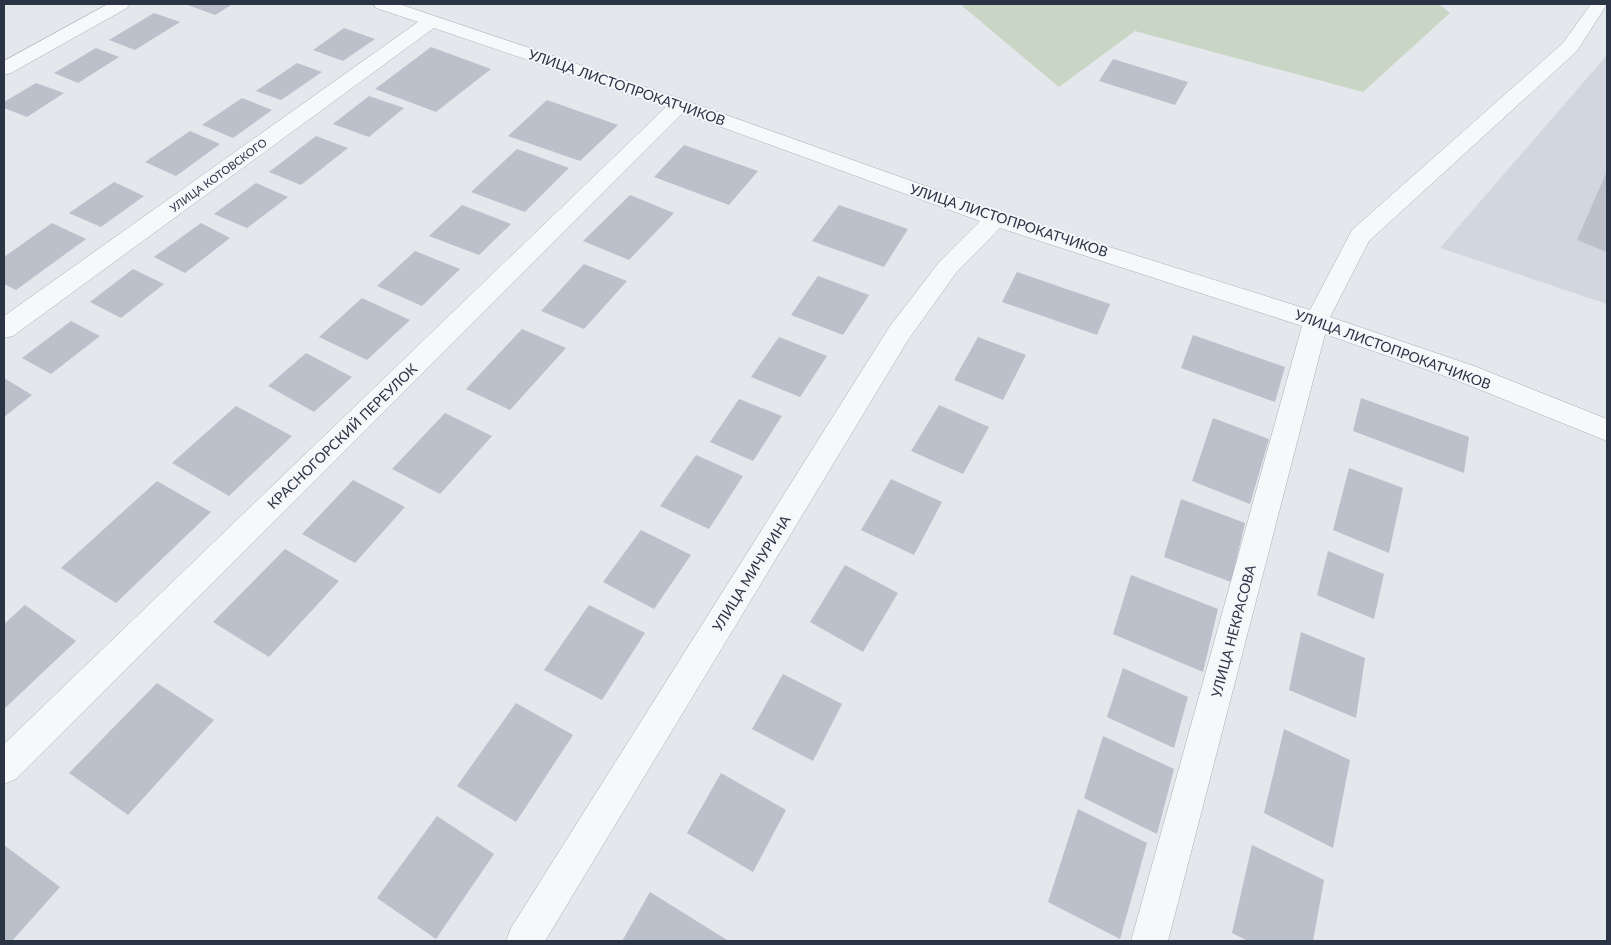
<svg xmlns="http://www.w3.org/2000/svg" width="1611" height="945" font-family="Lato,sans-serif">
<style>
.built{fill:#d2d6de}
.green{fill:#c9d6c5}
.building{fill:#bbc0ca}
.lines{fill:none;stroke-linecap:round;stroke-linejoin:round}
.street-casing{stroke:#a9aeb7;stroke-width:1}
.street{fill:#f7f8fa;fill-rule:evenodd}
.labels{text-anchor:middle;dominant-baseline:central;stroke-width:4;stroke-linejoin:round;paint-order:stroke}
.far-street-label{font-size:11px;fill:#2b3445;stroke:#f4f6f9}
.street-label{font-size:14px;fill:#2b3445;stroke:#f4f6f9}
</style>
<rect width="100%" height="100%" fill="#e4e7ec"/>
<path class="built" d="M1607,55V304L1440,248Z"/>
<path class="green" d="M960,4H1439L1450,13L1363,92L1135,31L1059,87Z"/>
<g class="building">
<path d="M185,4H233L215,15Z"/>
<path d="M154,13L180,22L135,50L109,40Z"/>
<path d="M344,28L375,39L343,61L313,50Z"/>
<path d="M431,47L491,69L436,112L375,89Z"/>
<path d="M96,48L119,57L78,83L54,73Z"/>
<path d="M1113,59L1188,82L1175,105L1099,81Z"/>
<path d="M297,63L322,72L281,100L256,91Z"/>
<path d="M36,83L64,93L27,117L4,108V102Z"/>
<path d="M369,96L404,108L369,137L333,124Z"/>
<path d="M242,98L272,110L233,138L202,125Z"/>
<path d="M547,100L618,125L580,161L508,136Z"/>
<path d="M190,131L220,144L176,176L145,162Z"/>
<path d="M316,136L348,148L301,185L269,172Z"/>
<path d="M684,145L758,171L729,205L654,177Z"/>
<path d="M517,149L569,168L525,212L471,192Z"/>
<path d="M1607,171V252L1577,240Z"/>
<path d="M114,182L144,196L101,227L69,213Z"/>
<path d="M256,183L288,197L247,228L214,214Z"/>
<path d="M630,195L674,213L629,260L583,241Z"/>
<path d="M462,205L511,224L479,255L429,236Z"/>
<path d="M839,205L908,229L884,267L812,241Z"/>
<path d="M52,223L86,239L16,290L4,284V257Z"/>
<path d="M201,223L230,238L185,273L154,257Z"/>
<path d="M415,251L460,269L422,306L377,286Z"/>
<path d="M584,264L627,281L584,329L541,311Z"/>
<path d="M133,269L164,284L121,318L90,302Z"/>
<path d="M1017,272L1110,304L1097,335L1002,302Z"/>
<path d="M818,276L869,295L843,335L791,315Z"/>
<path d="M362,298L410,320L367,360L319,337Z"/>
<path d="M71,321L100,336L51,374L22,358Z"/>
<path d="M522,329L566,348L510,410L466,389Z"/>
<path d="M1193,335L1285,367L1275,402L1181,368Z"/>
<path d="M779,337L827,356L800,397L751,377Z"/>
<path d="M978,337L1026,355L1003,400L954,380Z"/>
<path d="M306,353L352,377L314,412L268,386Z"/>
<path d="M4,378L32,395L4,417Z"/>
<path d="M1361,398L1469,437L1464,473L1353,431Z"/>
<path d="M739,399L782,416L753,461L710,442Z"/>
<path d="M939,405L989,427L963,474L911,451Z"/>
<path d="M236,406L292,436L229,496L172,463Z"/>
<path d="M445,413L492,436L440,494L392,469Z"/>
<path d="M1213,418L1269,439L1250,504L1192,481Z"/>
<path d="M696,455L743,476L709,529L660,506Z"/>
<path d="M1349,468L1403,488L1389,553L1333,530Z"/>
<path d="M891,479L942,502L914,555L861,530Z"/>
<path d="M353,480L405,507L355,563L302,534Z"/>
<path d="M157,481L211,512L116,603L61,568Z"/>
<path d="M1181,499L1245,523L1231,582L1164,557Z"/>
<path d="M641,530L691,555L654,609L603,582Z"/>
<path d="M285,549L339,581L269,657L213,622Z"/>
<path d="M1328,551L1384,574L1374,619L1317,595Z"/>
<path d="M845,565L898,593L863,652L810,622Z"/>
<path d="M1131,575L1218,609L1203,672L1113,634Z"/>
<path d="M25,605L76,641L4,709V624Z"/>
<path d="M589,605L645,633L602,700L544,670Z"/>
<path d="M1301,632L1365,658L1356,718L1289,690Z"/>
<path d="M1123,668L1188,697L1174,748L1107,717Z"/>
<path d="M783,674L842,704L813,761L752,729Z"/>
<path d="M157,683L214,720L128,815L69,773Z"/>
<path d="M516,703L573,735L516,822L457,786Z"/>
<path d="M1284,729L1350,760L1333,848L1264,813Z"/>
<path d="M1103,736L1174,769L1157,834L1084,798Z"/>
<path d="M721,773L786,810L753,872L687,833Z"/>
<path d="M1078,809L1147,843L1120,939L1048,902Z"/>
<path d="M437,816L494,854L436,939L377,898Z"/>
<path d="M4,845L60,887L12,941H4Z"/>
<path d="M1252,845L1324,880L1313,941H1248L1232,933Z"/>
<path d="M650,892L727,940L726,941H622Z"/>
</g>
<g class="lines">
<g class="street-casing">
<g id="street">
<path d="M108,4H130L127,8L11,73L4,75V61Z"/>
<path d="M373,4H399L687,101L1004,214L1310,310L1352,230L1563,43L1591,4H1607L1577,51L1369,241L1330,317L1474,366L1607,419V441L1456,380L1325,334L1168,941H1131L1302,326L1000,228L956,273L908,340L545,941H506L511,928L890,326L940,261L980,221L683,113L16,779L4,784V744L666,107L434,28L13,336L4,338V316L418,22L376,8Z"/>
</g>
</g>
<use href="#street" class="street"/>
</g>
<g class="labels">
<g class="far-street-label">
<text transform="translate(218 175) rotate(-36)">УЛИЦА КОТОВСКОГО</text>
</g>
<g class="street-label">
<text transform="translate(627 87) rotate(19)">УЛИЦА ЛИСТОПРОКАТЧИКОВ</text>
<text transform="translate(1009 220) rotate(18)">УЛИЦА ЛИСТОПРОКАТЧИКОВ</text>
<text transform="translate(1393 349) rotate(20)">УЛИЦА ЛИСТОПРОКАТЧИКОВ</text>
<text transform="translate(342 436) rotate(-44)">КРАСНОГОРСКИЙ ПЕРЕУЛОК</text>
<text transform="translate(751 573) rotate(-58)">УЛИЦА МИЧУРИНА</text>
<text transform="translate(1233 631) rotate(-75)">УЛИЦА НЕКРАСОВА</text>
</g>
</g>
<rect width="1611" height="945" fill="none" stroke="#2b3445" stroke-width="10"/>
</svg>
